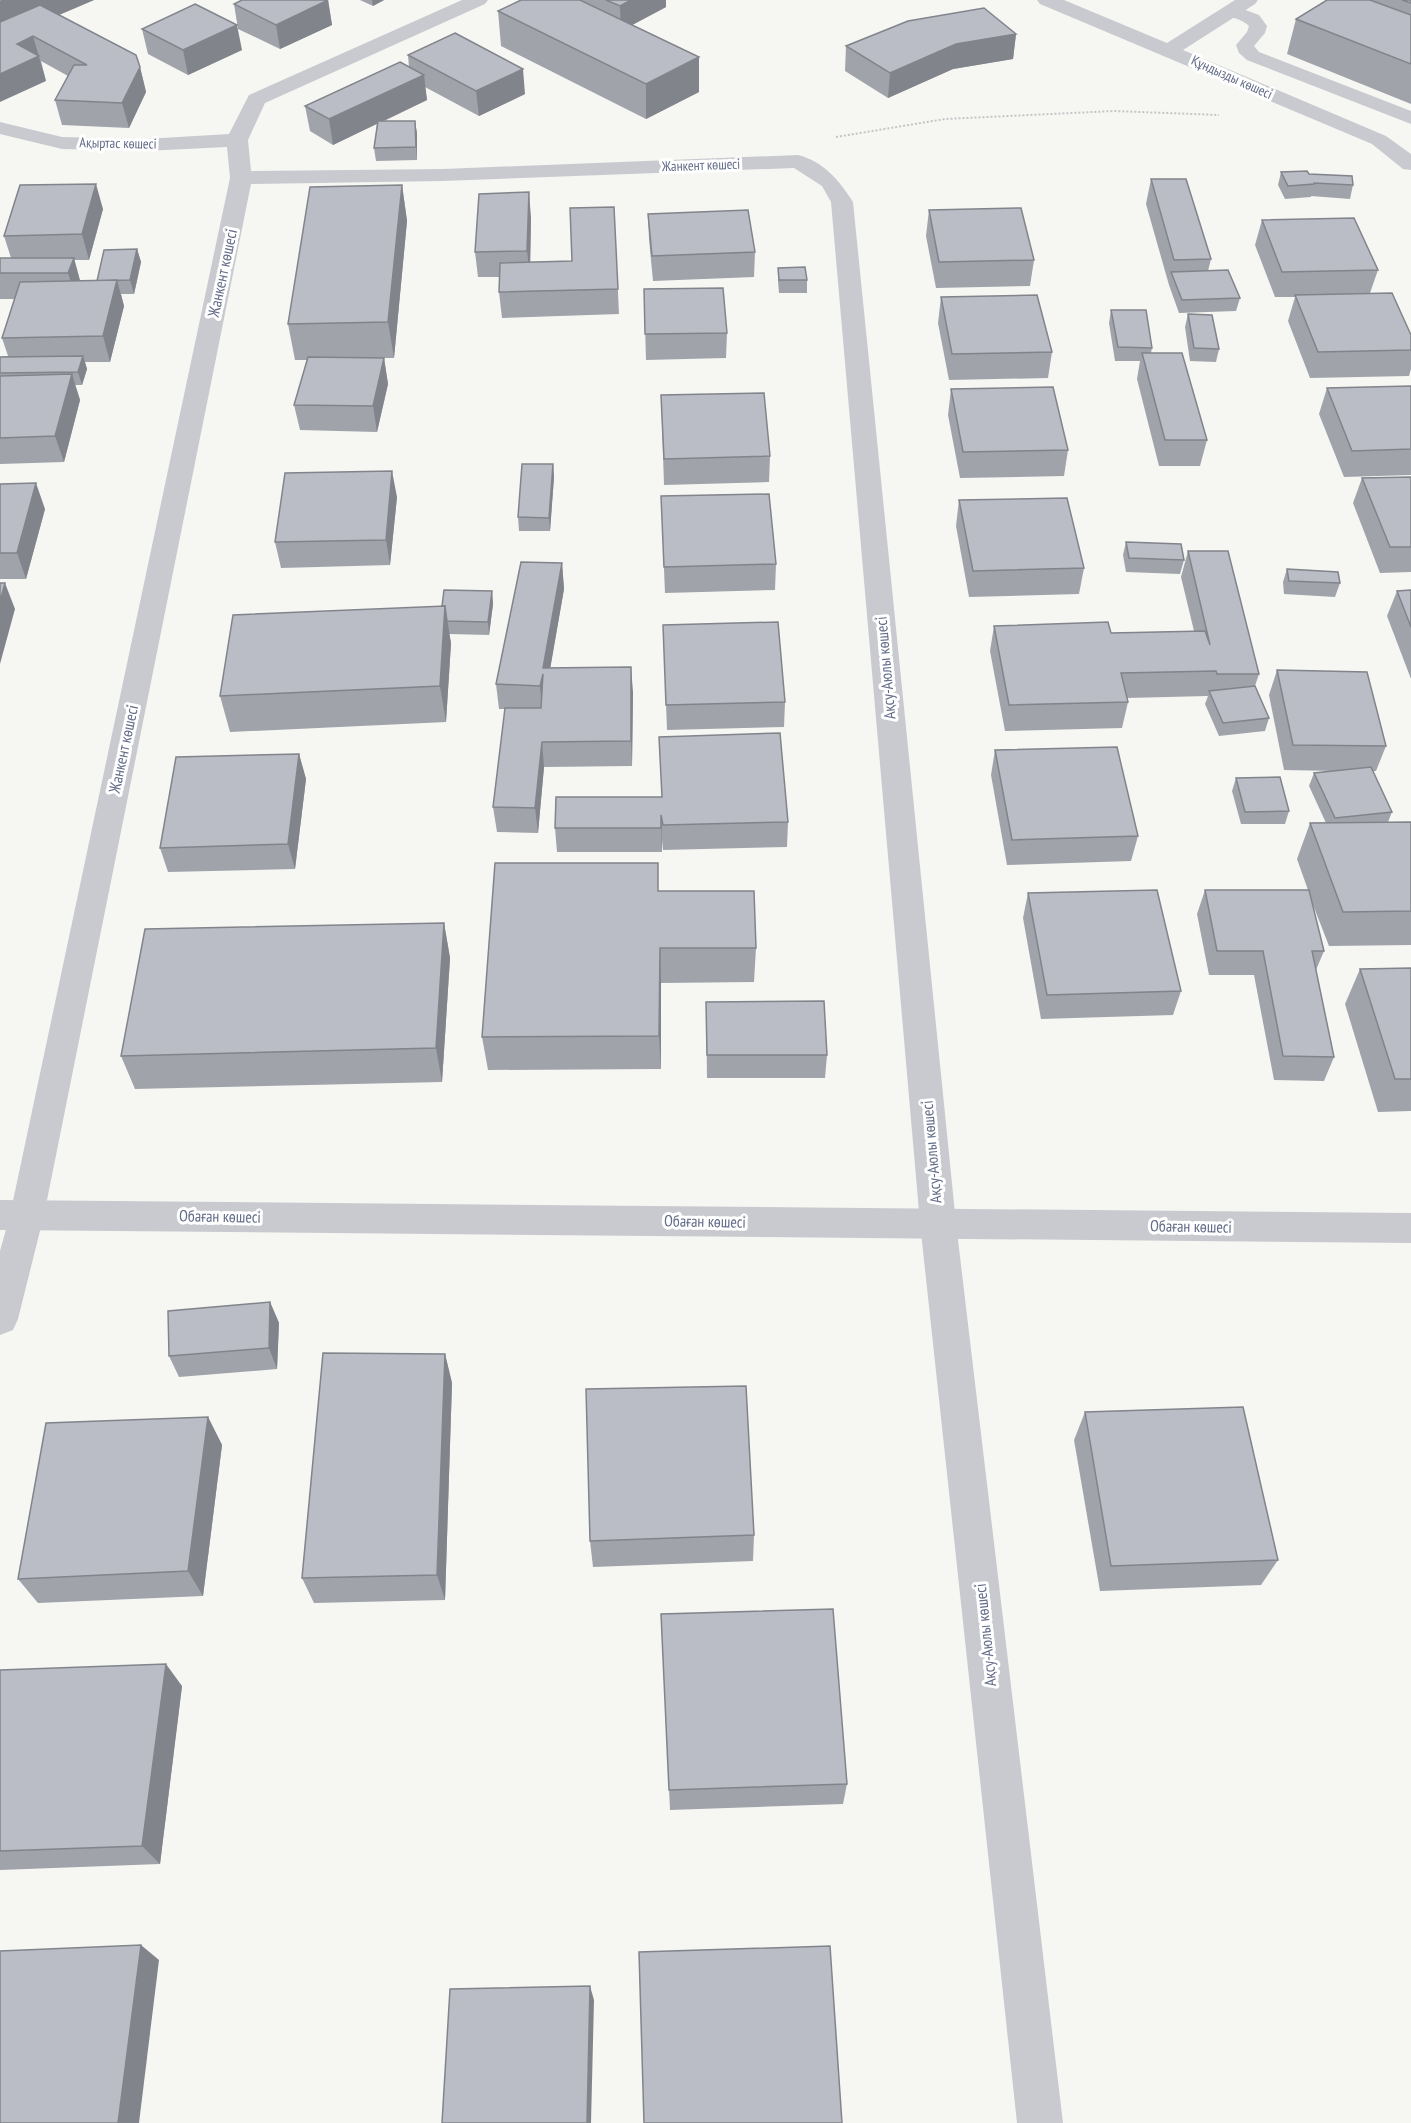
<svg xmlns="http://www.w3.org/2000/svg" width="1411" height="2123" font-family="'PT Sans Narrow',sans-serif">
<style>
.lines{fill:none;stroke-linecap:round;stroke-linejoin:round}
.path{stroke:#c4c4c7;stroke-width:2;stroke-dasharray:2 2;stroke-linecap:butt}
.service{fill:#c9cacf;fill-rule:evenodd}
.minor{fill:#c9cacf;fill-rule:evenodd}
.tertiary{fill:#c9cacf;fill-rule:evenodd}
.wall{fill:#a0a3aa}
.shaded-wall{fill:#82848b}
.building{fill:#babdc6;stroke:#82848b;stroke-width:1.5}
.labels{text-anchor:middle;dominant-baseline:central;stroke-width:6;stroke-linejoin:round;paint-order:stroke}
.far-street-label{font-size:14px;fill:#636c88;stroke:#fff}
.street-label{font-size:16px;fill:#636c88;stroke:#fff}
</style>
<rect width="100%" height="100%" fill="#f6f7f3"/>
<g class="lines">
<path class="path" d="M836,137L945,119L1114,111L1219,115"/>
<path class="service" d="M1232,5L1259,15L1267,26L1265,33L1254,46L1259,52L1411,111V124L1247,60L1239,53L1236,45L1247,32L1249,26C1242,18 1229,19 1223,10L1226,6Z"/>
<g class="minor">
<path d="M462,0H488L485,4L265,103L248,140L251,171L443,169L798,155C823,161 840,181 853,202L956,1223L1063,2123H1017L920,1223L831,202L822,186L794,168L443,181L251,184L44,1215L18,1319L13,1330L0,1335V1251L10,1215L230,178L227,147L145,151L62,149L0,134V122L62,137L145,139L229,134L249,95Z"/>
<path d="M1037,0H1064L1167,43L1235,0H1258L1255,4L1183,50L1386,136L1411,154V170L1403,169L1372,144L1040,4Z"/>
</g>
<path class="tertiary" d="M0,1200L1411,1213V1243L0,1230Z"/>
</g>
<g class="wall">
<path d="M0,0H94L59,15L140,67L146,92L129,128L62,125L55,100L68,76L41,61L46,81Z"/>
<path d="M328,0L332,25L280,49L238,29L234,4Z"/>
<path d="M360,0H384L373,6Z"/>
<path d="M521,0H666V7L632,25L699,57V92L646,119L501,46L498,11Z"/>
<path d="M1327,0H1411V104L1287,54L1296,19Z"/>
<path d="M142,29L242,50L188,75L148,54Z"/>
<path d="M1016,34L1013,59L953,69L888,98L845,71L846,46Z"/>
<path d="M408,55L525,94L479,116L425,87L427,100L384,121H415L417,134V160L376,161L374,148L377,123L333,145L310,131L305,106L409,67Z"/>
<path d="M1281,172L1309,174L1353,185L1350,199L1311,196V197L1285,199L1278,185Z"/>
<path d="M1151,179L1211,259L1208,271L1240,298L1236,311L1179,313L1169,285L1146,204Z"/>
<path d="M402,185L407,221L394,358H384L388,384L377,432L300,430L294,405L307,360H295L288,324Z"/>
<path d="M614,207L619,314L502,318L499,292L500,277H478L475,252L531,218L530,262L572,261Z"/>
<path d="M103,209L89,260H74L80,281H97L137,249L141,262L134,294H121L124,306L110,362H85L87,369L82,385H75L80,400L64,462L0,464V357L8,356L2,338L15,299H0V258H11L4,236Z"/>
<path d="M929,210L1034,260L1030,286L936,288L926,236Z"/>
<path d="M648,214L755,252L754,277L653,281L649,239Z"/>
<path d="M1262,220L1378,270L1370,293L1411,335V369L1409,376L1310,378L1288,321L1295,297H1275L1255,245Z"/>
<path d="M778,268L807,280V293H779L778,281Z"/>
<path d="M644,289L727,333L726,358L646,360Z"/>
<path d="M941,297L1052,352L1048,378L949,380L938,323Z"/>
<path d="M1111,310L1152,348L1151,353L1207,440L1200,466H1159L1137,379L1140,361H1115L1109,323Z"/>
<path d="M1188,314L1219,349L1216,362L1190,361L1185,327Z"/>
<path d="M1411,386V475L1344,477L1319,414L1327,388Z"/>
<path d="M951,389L1068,450L1064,476L960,478L948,415Z"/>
<path d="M661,395L770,456L769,482L664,485Z"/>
<path d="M553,464L554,477L550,531H519L518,517Z"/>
<path d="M1411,477V572L1380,573L1353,503L1362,478Z"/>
<path d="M0,484L45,509L26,579H0Z"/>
<path d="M661,496L776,564L775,590L665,593Z"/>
<path d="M397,497L390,565L281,568L275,542Z"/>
<path d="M959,500L1084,568L1079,594L969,597L956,526Z"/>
<path d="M1126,542L1184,560L1180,574L1126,572L1123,555Z"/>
<path d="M1188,551L1259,674L1255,686L1269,718L1265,731L1219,736L1205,704L1208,696L1127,698L1128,702L1122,728L1005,731L990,651L994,626L1111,633L1194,631L1181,577Z"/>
<path d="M562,563L564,589L550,668L633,692L632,766L544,767L538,833L497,832L493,807L505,709H499L496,684Z"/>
<path d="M1287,569L1340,583L1335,597L1284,594L1283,582Z"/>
<path d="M1411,590V679L1387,616L1397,591Z"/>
<path d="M492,591L493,604L489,635L449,634L451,643L446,722L230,732L220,696L442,606Z"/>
<path d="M664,650L785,702L784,727L667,730Z"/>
<path d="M1277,670L1386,746L1376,771H1373L1392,812L1388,822H1411V945L1329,946L1310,897L1324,951L1316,970L1334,1057L1324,1081L1274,1080L1254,975H1209L1197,914L1205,890H1308L1297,859L1310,823H1326L1309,786L1314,773L1336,771L1284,770L1269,695Z"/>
<path d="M995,750L1138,836L1131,861L1007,865L991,775Z"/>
<path d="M299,754L306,779L295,869L168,872L160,848Z"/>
<path d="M1236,778L1289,811L1285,824H1241L1232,791Z"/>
<path d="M556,797L788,822L787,847L663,850L662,840V852H557L555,828Z"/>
<path d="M658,863V891L756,948L754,982L661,983V1069L488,1070L482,1037Z"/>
<path d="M1028,893L1181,991L1173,1015L1041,1019L1023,918Z"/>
<path d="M444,923L450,958L442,1082L135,1089L121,1056Z"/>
<path d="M1411,968V1111L1378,1112L1345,1004L1360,969Z"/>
<path d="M706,1002L827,1055L825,1078H707Z"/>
<path d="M270,1302L279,1323L277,1369L179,1377L169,1356Z"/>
<path d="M445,1354L452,1383L445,1600L314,1603L302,1578Z"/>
<path d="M1085,1412L1278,1560L1261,1585L1100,1591L1074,1440Z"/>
<path d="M208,1417L222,1445L203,1596L38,1603L18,1579Z"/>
<path d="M754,1535L753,1561L593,1567L590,1541Z"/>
<path d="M661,1614L847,1784L843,1804L670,1810Z"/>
<path d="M0,1670L182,1686L160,1864L0,1870Z"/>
</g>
<g class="shaded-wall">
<path d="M1,0H94L0,40V1Z"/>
<path d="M328,0L332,25L280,49L276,25Z"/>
<path d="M372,0H384L373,6Z"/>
<path d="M631,0H666V7L621,31L620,6Z"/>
<path d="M237,25L242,50L188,75L183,50Z"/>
<path d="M1016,34L1013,59L953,69L888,98L890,73L956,44Z"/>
<path d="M33,36L46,81L0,102V74L17,44Z"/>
<path d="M699,57V92L646,119V84Z"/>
<path d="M140,67L146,92L129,128L122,103Z"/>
<path d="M523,69L525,94L479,116L476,91Z"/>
<path d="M424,75L427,100L333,145L329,119Z"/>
<path d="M415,121L417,134V160L416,147Z"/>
<path d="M96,184L103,209L89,260L82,234Z"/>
<path d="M402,185L407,221L394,358L388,322Z"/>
<path d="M529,192L531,218L530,276L527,251Z"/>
<path d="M137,249L141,262L134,294L130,280Z"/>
<path d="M74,258L81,284L76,299L68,273Z"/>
<path d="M117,280L124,306L110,362L103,336Z"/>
<path d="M83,356L87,369L82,385L78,372Z"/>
<path d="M384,358L388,384L377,432L373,406Z"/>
<path d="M72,374L80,400L64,462L55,436Z"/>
<path d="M553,464L554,477L550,531L549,518Z"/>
<path d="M392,471L397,497L390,565L386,540Z"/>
<path d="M36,483L45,509L26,579L17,553Z"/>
<path d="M562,563L564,589L546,693L543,668Z"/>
<path d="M5,583L15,609L0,664V602Z"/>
<path d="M492,591L493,604L489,635L488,622Z"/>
<path d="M445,606L451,643L446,722L440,686Z"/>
<path d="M631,667L633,692L632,766L631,741Z"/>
<path d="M543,674L542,711L540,686Z"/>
<path d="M542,742L544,767L538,833L535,808Z"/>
<path d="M299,754L306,779L295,869L288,844Z"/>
<path d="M661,815L662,840V852L661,828Z"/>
<path d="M444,923L450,958L442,1082L436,1048Z"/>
<path d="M660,948L661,983V1069L659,1036Z"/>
<path d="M270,1302L279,1323L277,1369L269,1348Z"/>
<path d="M445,1354L452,1383L445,1600L437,1575Z"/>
<path d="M208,1417L222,1445L203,1596L188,1571Z"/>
<path d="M166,1664L182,1686L160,1864L142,1846Z"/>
<path d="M141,1945L159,1960L139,2123H118Z"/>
<path d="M590,1986L594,2000L591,2123H587Z"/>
</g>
<g class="building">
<path d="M242,0H328L276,25L234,4Z"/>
<path d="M521,0H580L699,57L646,84L498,11Z"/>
<path d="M606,0H631L620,6Z"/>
<path d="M1327,0H1370L1411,15V64L1296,19Z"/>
<path d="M1402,0H1411V3Z"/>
<path d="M195,4L237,25L183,50L142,29Z"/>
<path d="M40,5L136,55L140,67L122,103L55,100L74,65H87L33,36L17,44L39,56L0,74V22Z"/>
<path d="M984,8L1016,34L956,44L890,73L846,46L908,21Z"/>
<path d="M455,33L523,69L476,91L408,55Z"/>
<path d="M400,62L424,75L329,119L305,106Z"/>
<path d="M378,121H415L416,147L374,148Z"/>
<path d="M1307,171L1309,174L1352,176L1353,185L1314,183V184L1288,186L1281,172Z"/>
<path d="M1151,179H1186L1211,259L1174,260Z"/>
<path d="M96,184L82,234L4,236L20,185Z"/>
<path d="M402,185L388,322L288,324L310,187Z"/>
<path d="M529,192L527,251L475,252L479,194Z"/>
<path d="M614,207L618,289L499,292L500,263L572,261L570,208Z"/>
<path d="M1021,208L1034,260L939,262L929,210Z"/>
<path d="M748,210L755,252L652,256L648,214Z"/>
<path d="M1354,218L1378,270L1282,272L1262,220Z"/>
<path d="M137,249L130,280L97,281L104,250Z"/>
<path d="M0,258H74L68,273H0Z"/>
<path d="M805,267L807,280H779L778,268Z"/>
<path d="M1228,270L1240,298L1182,300L1171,272Z"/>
<path d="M117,280L103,336L2,338L20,282Z"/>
<path d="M723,288L727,333L645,334L644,289Z"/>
<path d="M1392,293L1411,335V350L1318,352L1295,295Z"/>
<path d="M1037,295L1052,352L952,354L941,297Z"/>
<path d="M1111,310H1146L1152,348L1118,347Z"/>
<path d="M1188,314L1212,315L1219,349L1194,348Z"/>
<path d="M1142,353H1182L1207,440H1165Z"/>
<path d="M83,356L78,372L0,373V357Z"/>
<path d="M308,357L384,358L373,406L294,405Z"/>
<path d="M72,374L55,436L0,438V376Z"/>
<path d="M1411,386V449L1352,451L1327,388Z"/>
<path d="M1053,387L1068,450L963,452L951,389Z"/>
<path d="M764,393L770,456L664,459L661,395Z"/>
<path d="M522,464H553L549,518L518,517Z"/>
<path d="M392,471L386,540L275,542L285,473Z"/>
<path d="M1411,477V547H1390L1362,478Z"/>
<path d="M36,483L17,553H0V484Z"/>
<path d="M769,494L776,564L664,567L661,496Z"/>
<path d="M1067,498L1084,568L973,571L959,500Z"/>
<path d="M1126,542L1181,544L1184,560L1129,558Z"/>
<path d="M1188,551H1228L1259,674H1217L1216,671L1121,673L1128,702L1009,705L994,626L1108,622L1111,633L1205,631L1210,645Z"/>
<path d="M521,562L562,563L543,668L631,667V741L542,742L535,808L493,807L505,708H541L543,674L540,686L496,684Z"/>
<path d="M1287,569L1338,572L1340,583L1289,581Z"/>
<path d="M0,583H5L0,602Z"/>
<path d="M444,590L492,591L488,622L447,621L445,606H442Z"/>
<path d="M1411,590V627L1397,591Z"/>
<path d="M445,606L440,686L220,696L233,615Z"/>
<path d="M778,622L785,702L666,705L663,625Z"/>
<path d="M1277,670L1367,672L1386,746L1293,745Z"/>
<path d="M1255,686L1269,718L1223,723L1209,691Z"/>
<path d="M780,733L788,822L663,825L661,815V828H555L556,797H662L659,737Z"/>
<path d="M1117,747L1138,836L1012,840L995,750Z"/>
<path d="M299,754L288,844L160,848L176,757Z"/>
<path d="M1371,767L1392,812L1335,818L1314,773Z"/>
<path d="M1280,777L1289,811L1245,812L1236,778Z"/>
<path d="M1411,822V911L1343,912L1310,823Z"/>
<path d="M495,863H658V891H754L756,948H660L659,1036L482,1037Z"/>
<path d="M1157,890L1181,991L1047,995L1028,893Z"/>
<path d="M1205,890H1309L1324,951H1312L1334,1057L1283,1056L1263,951H1217Z"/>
<path d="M444,923L436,1048L121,1056L145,929Z"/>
<path d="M1411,968V1079H1395L1360,969Z"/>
<path d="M824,1001L827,1055H707L706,1002Z"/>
<path d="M270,1302L269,1348L169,1356L168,1311Z"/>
<path d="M323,1353L445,1354L437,1575L302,1578Z"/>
<path d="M746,1386L754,1535L590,1541L586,1389Z"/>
<path d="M1243,1407L1278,1560L1111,1566L1085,1412Z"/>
<path d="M208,1417L188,1571L18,1579L46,1423Z"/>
<path d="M833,1609L847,1784L669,1790L661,1614Z"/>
<path d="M166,1664L142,1846L0,1851V1670Z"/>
<path d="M141,1945L118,2123H0V1951Z"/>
<path d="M830,1946L842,2123H644L639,1952Z"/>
<path d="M590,1986L587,2123H442L450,1989Z"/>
</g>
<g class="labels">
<g class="far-street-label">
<text transform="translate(1232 77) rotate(24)">Құндызды көшесі</text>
<text transform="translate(118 143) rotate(1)">Ақыртас көшесі</text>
<text transform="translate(701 165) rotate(-2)">Жанкент көшесі</text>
</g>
<g class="street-label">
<text transform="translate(222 273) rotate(-78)">Жанкент көшесі</text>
<text transform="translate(885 668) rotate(-95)">Ақсу-Аюлы көшесі</text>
<text transform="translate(123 749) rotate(-78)">Жанкент көшесі</text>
<text transform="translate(931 1152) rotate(-95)">Ақсу-Аюлы көшесі</text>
<text transform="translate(220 1216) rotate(1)">Обаған көшесі</text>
<text transform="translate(705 1221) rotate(1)">Обаған көшесі</text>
<text transform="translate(1191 1226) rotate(1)">Обаған көшесі</text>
<text transform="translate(985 1635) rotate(-96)">Ақсу-Аюлы көшесі</text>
</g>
</g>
</svg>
